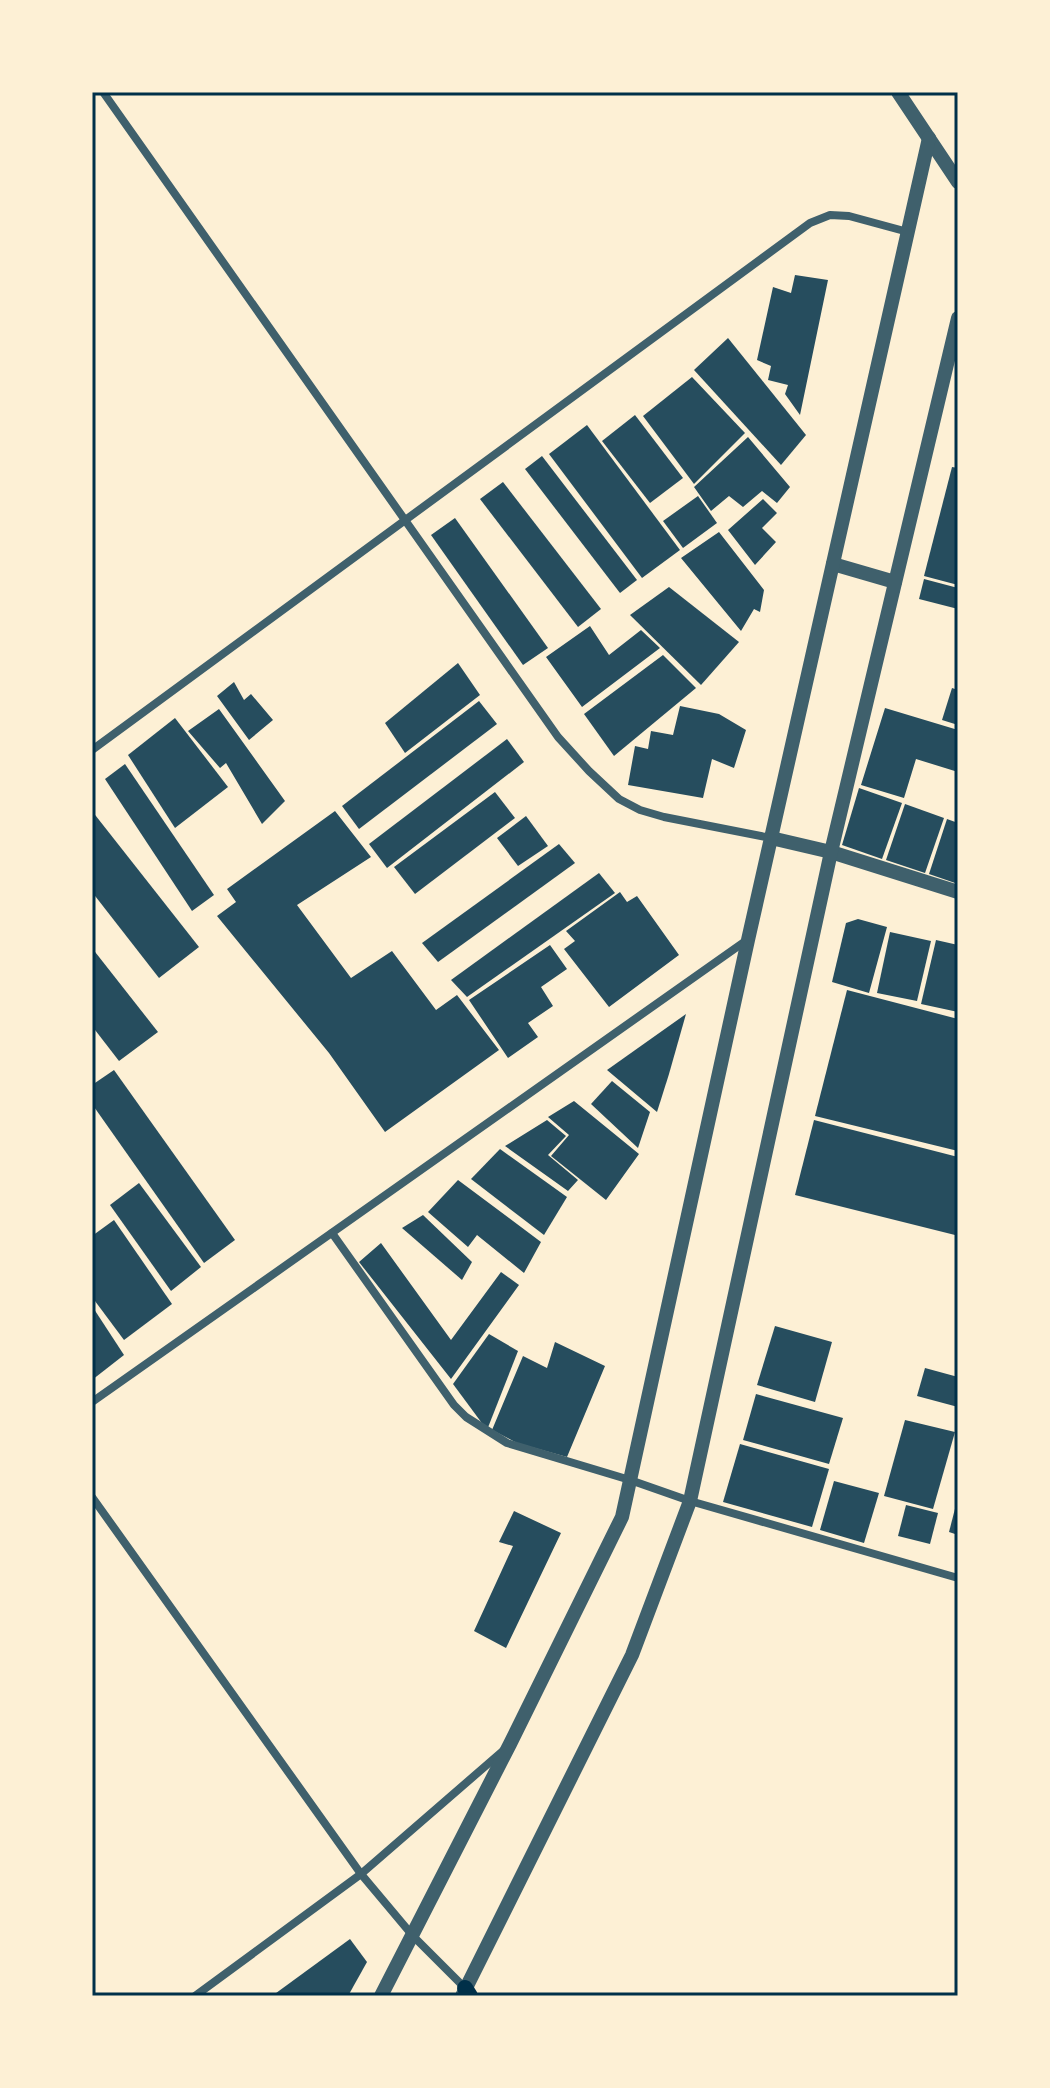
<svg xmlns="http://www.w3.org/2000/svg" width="1050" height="2088" font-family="'DejaVu Sans',sans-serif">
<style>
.building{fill:#264d5e}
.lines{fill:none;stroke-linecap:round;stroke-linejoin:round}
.minor{stroke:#3f606c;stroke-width:8}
.tertiary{stroke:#3f606c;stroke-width:14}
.secondary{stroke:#003049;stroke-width:16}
.neatline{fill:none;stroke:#003049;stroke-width:3}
</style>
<rect width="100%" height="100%" fill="#fdf0d5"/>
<g class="building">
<path d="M795,275L828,280L800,415L785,394L788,385L768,380L771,366L757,360L773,287L791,293Z"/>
<path d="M728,338L806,435L781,465L694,370Z"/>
<path d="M692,377L745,433L694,484L643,416Z"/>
<path d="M635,415L683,478L650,503L602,441Z"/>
<path d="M587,425L680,550L642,578L549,454Z"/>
<path d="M748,437L790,487L777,503L762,491L743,507L729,496L711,511L694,487Z"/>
<path d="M542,456L637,580L620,593L525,469Z"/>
<path d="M952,467L958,468V585L924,576Z"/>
<path d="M503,482L601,609L578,627L480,499Z"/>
<path d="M698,496L717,523L683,548L663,521Z"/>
<path d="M763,499L777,513L762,528L776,542L755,565L728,530Z"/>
<path d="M455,518L548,648L523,665L431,535Z"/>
<path d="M719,532L764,590L760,612L754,609L741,631L681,558Z"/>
<path d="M924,579L958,588V609L919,599Z"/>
<path d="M669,587L739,642L701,685L630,615Z"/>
<path d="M590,626L609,655L641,630L660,648L582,707L546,657Z"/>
<path d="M663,655L696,688L614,756L584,714Z"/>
<path d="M458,663L480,695L405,753L385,723Z"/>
<path d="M234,682L244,700L251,694L273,720L249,740L217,696Z"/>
<path d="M952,688L958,690V725L942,720Z"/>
<path d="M479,701L497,724L359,829L342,806Z"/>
<path d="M680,706L719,714L746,730L734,768L712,759L703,798L628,785L635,746L648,749L651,731L673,735Z"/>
<path d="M885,708L958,730V772L916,759L904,798L861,785Z"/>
<path d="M219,709L285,801L262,824L226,763L220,768L188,731Z"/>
<path d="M175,718L228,787L175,828L128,755Z"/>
<path d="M507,739L524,762L387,868L369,844Z"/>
<path d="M125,764L214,895L192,911L105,779Z"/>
<path d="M859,788L902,803L882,859L842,845Z"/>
<path d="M495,792L515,818L415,894L394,867Z"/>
<path d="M905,804L944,818L925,873L886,860Z"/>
<path d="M92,811L199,947L159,978L92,892Z"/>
<path d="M335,811L371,857L297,905L351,978L392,951L436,1010L457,995L499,1050L385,1132L329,1053L217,916L236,902L227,889Z"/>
<path d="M526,816L548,846L518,866L497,838Z"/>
<path d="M947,819L958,823V884L929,874Z"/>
<path d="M559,844L575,863L438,962L422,943Z"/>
<path d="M599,873L615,893L467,997L451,980Z"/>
<path d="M620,892L627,902L637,896L679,955L609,1007L564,949L575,941L566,931Z"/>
<path d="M858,919L887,927L869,993L832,982L846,923Z"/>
<path d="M890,932L931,941L917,1001L877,993Z"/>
<path d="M936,940L958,945V1012L921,1004Z"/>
<path d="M550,945L567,969L541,987L553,1006L528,1023L538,1037L508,1058L469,1000Z"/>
<path d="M92,948L158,1032L119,1061L92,1026Z"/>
<path d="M847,990L958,1019V1151L815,1116Z"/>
<path d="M686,1014L669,1074L657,1112L607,1070Z"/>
<path d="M114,1070L235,1240L204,1263L92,1104V1085Z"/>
<path d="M612,1081L650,1112L638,1148L591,1104Z"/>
<path d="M574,1101L639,1154L606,1200L551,1156L569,1135L548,1117Z"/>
<path d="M547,1120L566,1136L548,1155L578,1180L568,1191L505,1146Z"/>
<path d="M814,1120L958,1157V1224L955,1235L795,1195Z"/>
<path d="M500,1149L567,1197L544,1235L471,1179Z"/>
<path d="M458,1180L541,1242L524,1273L477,1235L468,1247L428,1212Z"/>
<path d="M139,1183L201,1267L171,1291L110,1205Z"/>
<path d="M423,1215L472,1262L462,1280L402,1228Z"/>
<path d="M114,1220L172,1304L124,1340L92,1297V1236Z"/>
<path d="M381,1243L451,1340L501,1272L519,1285L451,1379L359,1262Z"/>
<path d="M92,1306L124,1355L92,1380Z"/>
<path d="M775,1326L832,1342L815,1402L757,1385Z"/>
<path d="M489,1334L518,1351L487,1430L453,1384Z"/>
<path d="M555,1342L605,1366L567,1457L517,1443L492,1430L523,1356L547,1368Z"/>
<path d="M925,1368L958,1377V1407L917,1396Z"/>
<path d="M756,1394L843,1418L829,1464L743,1440Z"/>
<path d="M905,1420L955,1432L933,1509L884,1496Z"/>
<path d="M740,1444L829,1469L812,1527L723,1502Z"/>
<path d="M834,1481L879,1493L864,1543L820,1530Z"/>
<path d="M957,1501H958V1535L949,1532Z"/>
<path d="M906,1505L938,1513L930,1544L898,1536Z"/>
<path d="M514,1511L561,1533L506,1648L474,1631L513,1546L499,1542Z"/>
<path d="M350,1939L367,1962L348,1996H272Z"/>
</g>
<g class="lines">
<g class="minor">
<path d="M103,92L558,737L589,771L619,799L640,810L664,817L771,838"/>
<path d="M92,750L810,223L830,215L849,216L908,232"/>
<path d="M332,1233L454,1405L466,1417L507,1443L630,1480L690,1501L958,1578"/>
<path d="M92,1402L747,940"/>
<path d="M92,1497L361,1874L413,1936L465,1988"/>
<path d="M195,1996L361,1874L504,1750"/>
</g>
<g class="tertiary">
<path d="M898,92L958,182"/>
<path d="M833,564L895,582"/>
<path d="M771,838L831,852L958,892"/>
<path d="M381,1996L510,1744L622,1517L748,940L929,138"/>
<path d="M462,1996L632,1655L690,1501L831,852L958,318"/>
</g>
<path class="secondary" d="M465,1988L470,1996"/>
</g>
<rect width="1050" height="2088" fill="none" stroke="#fdf0d5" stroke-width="188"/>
<rect x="94" y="94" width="862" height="1900" class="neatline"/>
</svg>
